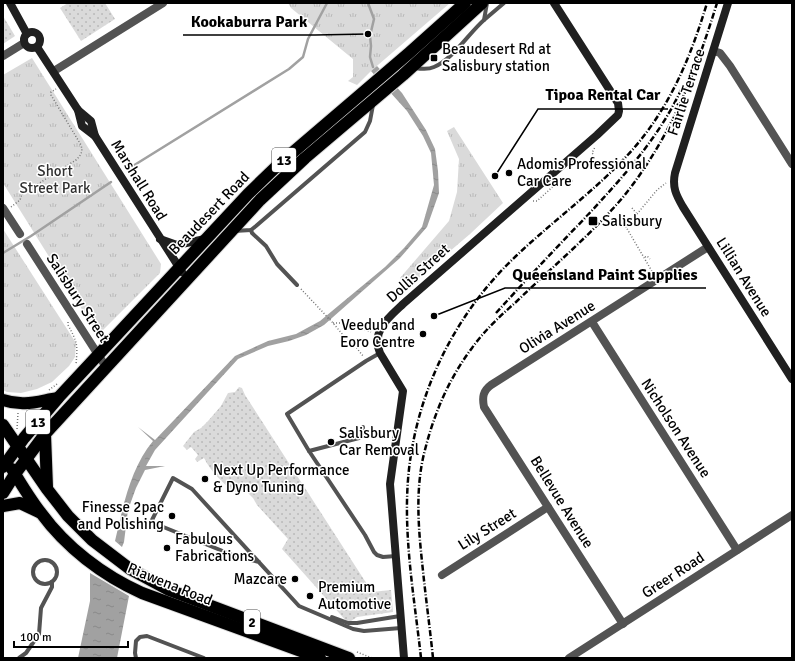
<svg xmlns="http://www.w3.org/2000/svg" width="795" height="661" font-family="Signika,sans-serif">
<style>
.grass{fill:url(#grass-dots)}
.park{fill:url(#park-tufts)}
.water{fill:url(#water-ripples)}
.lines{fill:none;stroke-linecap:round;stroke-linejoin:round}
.stream{stroke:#a1a1a1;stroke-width:2.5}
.highway-casing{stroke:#dbdbdb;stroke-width:14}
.path{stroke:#757575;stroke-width:1.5;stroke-dasharray:1 2;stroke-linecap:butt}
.lane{stroke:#535353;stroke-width:4}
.street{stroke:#535353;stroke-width:8}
.secondary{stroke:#202020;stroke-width:8}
.highway{stroke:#000;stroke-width:12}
.rail{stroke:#000;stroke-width:2.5;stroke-dasharray:6 2 1 2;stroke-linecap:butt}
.poi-dot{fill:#000;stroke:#fff;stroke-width:1.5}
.labels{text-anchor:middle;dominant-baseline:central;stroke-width:3;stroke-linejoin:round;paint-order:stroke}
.shield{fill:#fff;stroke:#4c4c4c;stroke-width:1}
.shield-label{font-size:14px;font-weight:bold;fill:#000}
.poi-label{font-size:15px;fill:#000;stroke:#fff;text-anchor:start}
.street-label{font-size:15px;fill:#000;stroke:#fff}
.park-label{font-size:15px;fill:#313131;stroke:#fff}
.leader{fill:none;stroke:#000;stroke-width:1.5}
.callout-dot{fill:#000;stroke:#fff;stroke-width:1.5}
.callout-label{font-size:16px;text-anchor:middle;font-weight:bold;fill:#000;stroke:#fff;stroke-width:3;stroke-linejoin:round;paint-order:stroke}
</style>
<defs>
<pattern id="grass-dots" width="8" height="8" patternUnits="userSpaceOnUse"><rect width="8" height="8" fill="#dadada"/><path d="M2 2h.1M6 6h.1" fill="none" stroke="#b9b9b9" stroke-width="1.8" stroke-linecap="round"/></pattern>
<pattern id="park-tufts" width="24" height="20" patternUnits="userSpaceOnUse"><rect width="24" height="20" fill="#dadada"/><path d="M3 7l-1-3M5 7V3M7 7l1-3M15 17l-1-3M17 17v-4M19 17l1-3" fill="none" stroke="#b9b9b9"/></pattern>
<pattern id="water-ripples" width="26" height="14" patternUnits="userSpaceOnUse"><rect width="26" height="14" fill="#a1a1a1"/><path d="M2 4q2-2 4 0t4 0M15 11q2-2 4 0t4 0" fill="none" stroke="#898989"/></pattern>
</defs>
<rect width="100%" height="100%" fill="#fff"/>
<g class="grass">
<path d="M68,3H105L115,19L81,41L60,8Z"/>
<path d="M3,16L15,36L3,44Z"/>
<path d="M239,387L242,388L245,395L372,592L391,590L393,612L357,617L348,623L282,549L288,539L257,505L253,498L246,491L242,490L234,492C222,482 211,472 204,458L197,462L195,459L198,455L191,447L187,450L183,446L194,432L201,428L208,421L221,406L228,393L235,392Z"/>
</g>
<g class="park">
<path d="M288,3H450L371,71L357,85L348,81L353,77V59L291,8Z"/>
<path d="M32,58L161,264L160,273L98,335L3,183V75Z"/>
<path d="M454,127L503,203L470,234L408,287L400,278L449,221L457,192L459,159L447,131Z"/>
<path d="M3,229L76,343L75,357L69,366L52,382L37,389L21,393L7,392L3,390Z"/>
</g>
<g class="water">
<path d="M377,66L402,93L426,130L435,149L438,171L439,193L427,227L400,258L324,325L306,335L289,341L268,346L238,359L155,450L146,466H165L145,470L136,488L128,510L124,542L122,547L115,541C123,507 130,469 153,441L138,427L155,440L235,356L268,341L296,334L320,321L385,267L404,248L422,227L434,185L431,153L423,136L407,111L371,71Z"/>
<path d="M90,573L129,596L117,658H78L90,601Z"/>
</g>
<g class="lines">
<g class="stream">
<path d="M368,3L374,19L370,36L371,46L370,57L373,67"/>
<path d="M128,169L289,69L303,57L308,39L327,3"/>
<path d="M3,253L31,236L111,182"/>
</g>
<g class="highway-casing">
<g id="highway">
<path d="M3,400C24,407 38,401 58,398"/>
<path d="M3,425L47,489L68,516L92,540L130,569L169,590L349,658"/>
<path d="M45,434L47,487"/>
<path d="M3,467L24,438L58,398L248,194L278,165L409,53L465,3"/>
<path d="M12,469C21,484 30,499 41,513C66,547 102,575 142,593L320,658"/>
<path d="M3,493L15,474L45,434L260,200L305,158L403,75L482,3"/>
<path d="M3,506L20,503L39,512"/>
</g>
</g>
<g class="path">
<path d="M593,154L592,153L595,147"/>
<path d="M533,201H537L558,182L568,185L573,180"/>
<path d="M11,207L20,200L22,194L76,160C81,155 83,152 81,145L51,95V92L56,89"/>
<path d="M632,208L637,214L626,227L653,273"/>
<path d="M637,214L657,190L666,183"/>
<path d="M626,227L620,221L626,214"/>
<path d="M645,257L647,256L650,259"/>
<path d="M301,289L333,323L348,341L355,346L363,356"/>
<path d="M68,322V325C77,342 78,344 76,364"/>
<path d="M333,323H343L371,332"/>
<path d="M49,390L57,384"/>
<path d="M17,429L18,413"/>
<path d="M357,652L372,658"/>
</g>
<g class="lane">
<path d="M484,20L504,3"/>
<path d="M415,68C421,69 428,70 434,67C453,59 469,33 484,20L487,3"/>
<path d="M251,230L252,233L266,246L277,264L297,285"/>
<path d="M234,231L251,230L256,226L365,132L370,121L373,105"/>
<path d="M380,353L366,361L287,414L309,451L365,535L374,552L377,555L383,557L396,556"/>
<path d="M309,451L359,438L362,435L363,427"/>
<circle cx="45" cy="572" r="12"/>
<path d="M259,562L235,556L151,522L173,478L192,489L299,606L353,629L364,631L401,628"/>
<path d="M332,617L348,623H357L400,616"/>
<path d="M19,658L26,653L39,634L41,608L52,587V582"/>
<path d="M136,658L135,653L136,641L140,637L147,636L204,658"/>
</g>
<g class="street">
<path d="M714,51L720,53L730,66L792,164"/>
<path d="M3,56L24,43"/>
<path d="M54,71L163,3"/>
<path d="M3,208L20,234"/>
<path d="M27,244L106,367"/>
<path d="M592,322L737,550"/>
<path d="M442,575L548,507"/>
<path d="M623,624L484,407C482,397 483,391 491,385L708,247"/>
<path d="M569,658L792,515"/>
</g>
<g class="secondary">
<path d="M10,3L27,34"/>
<path d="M728,3L675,173C672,187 676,195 683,207L792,379"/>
<circle cx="32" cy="40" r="8"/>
<path d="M37,47L78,110L91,121L95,136L182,272"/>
<path d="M78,110L82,126L95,136"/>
<path d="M160,239L177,245L205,239"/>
<path d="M404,658L390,484L403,391L380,353C371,331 388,318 403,304L597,135L618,115L619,111L618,103L554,3"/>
</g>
<use href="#highway" class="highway"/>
<g class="rail">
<path d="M496,313C525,281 555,249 585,218C622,178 658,139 681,90"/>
<path d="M421,658C414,594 401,526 410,461C421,382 459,310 516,256C555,219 599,188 634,148C671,105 691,56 707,3"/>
<path d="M433,658C430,629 426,600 423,571C419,534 415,496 423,458C432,419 447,381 472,348C484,331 500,316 516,302C552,267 591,235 624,196C671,137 695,74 717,3"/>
</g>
</g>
<g class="poi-dot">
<rect x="430" y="54" width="8" height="8" rx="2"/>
<circle cx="509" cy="173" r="4"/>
<rect x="588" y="216" width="10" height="10" rx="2"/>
<circle cx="423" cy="334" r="4"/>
<circle cx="331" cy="442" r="4"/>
<circle cx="205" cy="479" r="4"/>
<circle cx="172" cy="516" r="4"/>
<circle cx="167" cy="548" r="4"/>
<circle cx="295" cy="579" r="4"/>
<circle cx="310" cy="596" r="4"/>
</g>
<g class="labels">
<g class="shield">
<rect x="272" y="148" width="24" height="24" rx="3"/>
<rect x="26" y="410" width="24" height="24" rx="3"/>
<rect x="244" y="610" width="16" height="24" rx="3"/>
</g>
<g class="shield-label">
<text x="284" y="160">13</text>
<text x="38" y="422">13</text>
<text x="252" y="622">2</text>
</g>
<g class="poi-label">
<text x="442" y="49">Beaudesert Rd at<tspan x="442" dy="17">Salisbury station</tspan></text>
<text x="517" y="164">Adomis Professional<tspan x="517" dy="17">Car Care</tspan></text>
<text x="602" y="221">Salisbury</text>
<text x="415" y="325" text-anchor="end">Veedub and<tspan x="415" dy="17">Eoro Centre</tspan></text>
<text x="339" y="433">Salisbury<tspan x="339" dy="17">Car Removal</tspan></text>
<text x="213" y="470">Next Up Performance<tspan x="213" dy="17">&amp; Dyno Tuning</tspan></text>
<text x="164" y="507" text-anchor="end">Finesse 2pac<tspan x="164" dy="17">and Polishing</tspan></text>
<text x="175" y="539">Fabulous<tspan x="175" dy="17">Fabrications</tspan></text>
<text x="287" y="579" text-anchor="end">Mazcare</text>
<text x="318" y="587">Premium<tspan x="318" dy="17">Automotive</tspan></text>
</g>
<g class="street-label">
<text transform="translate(686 92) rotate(-72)">Fairlie Terrace</text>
<text transform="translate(139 180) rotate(58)">Marshall Road</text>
<text transform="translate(209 213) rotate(-46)">Beaudesert Road</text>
<text transform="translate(418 273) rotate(-42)">Dollis Street</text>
<text transform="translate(744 277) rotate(58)">Lillian Avenue</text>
<text transform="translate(78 298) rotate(57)">Salisbury Street</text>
<text transform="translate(557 327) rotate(-32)">Olivia Avenue</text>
<text transform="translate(676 428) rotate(57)">Nicholson Avenue</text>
<text transform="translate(562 502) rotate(58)">Bellevue Avenue</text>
<text transform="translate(487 529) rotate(-32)">Lily Street</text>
<text transform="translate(673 575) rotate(-33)">Greer Road</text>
<text transform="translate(170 584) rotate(22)">Riawena Road</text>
</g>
<g class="park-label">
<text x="55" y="171">Short<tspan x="55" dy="17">Street Park</tspan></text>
</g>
</g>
<path class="leader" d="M368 34L315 35H183M495 176L538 109H668M434 316L505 288H706"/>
<g class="callout-dot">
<circle cx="368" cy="34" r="4"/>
<circle cx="495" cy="176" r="4"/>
<circle cx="434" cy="316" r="4"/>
</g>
<g class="callout-label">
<text x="249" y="27">Kookaburra Park</text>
<text x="603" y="100">Tipoa Rental Car</text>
<text x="605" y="280">Queensland Paint Supplies</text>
</g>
<rect width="795" height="661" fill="none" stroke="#000000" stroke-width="8"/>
<path d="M14 641v6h114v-6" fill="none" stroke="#000000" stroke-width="2"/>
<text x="20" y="641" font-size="12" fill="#000000" stroke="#ffffff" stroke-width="3" paint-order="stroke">100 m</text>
</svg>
